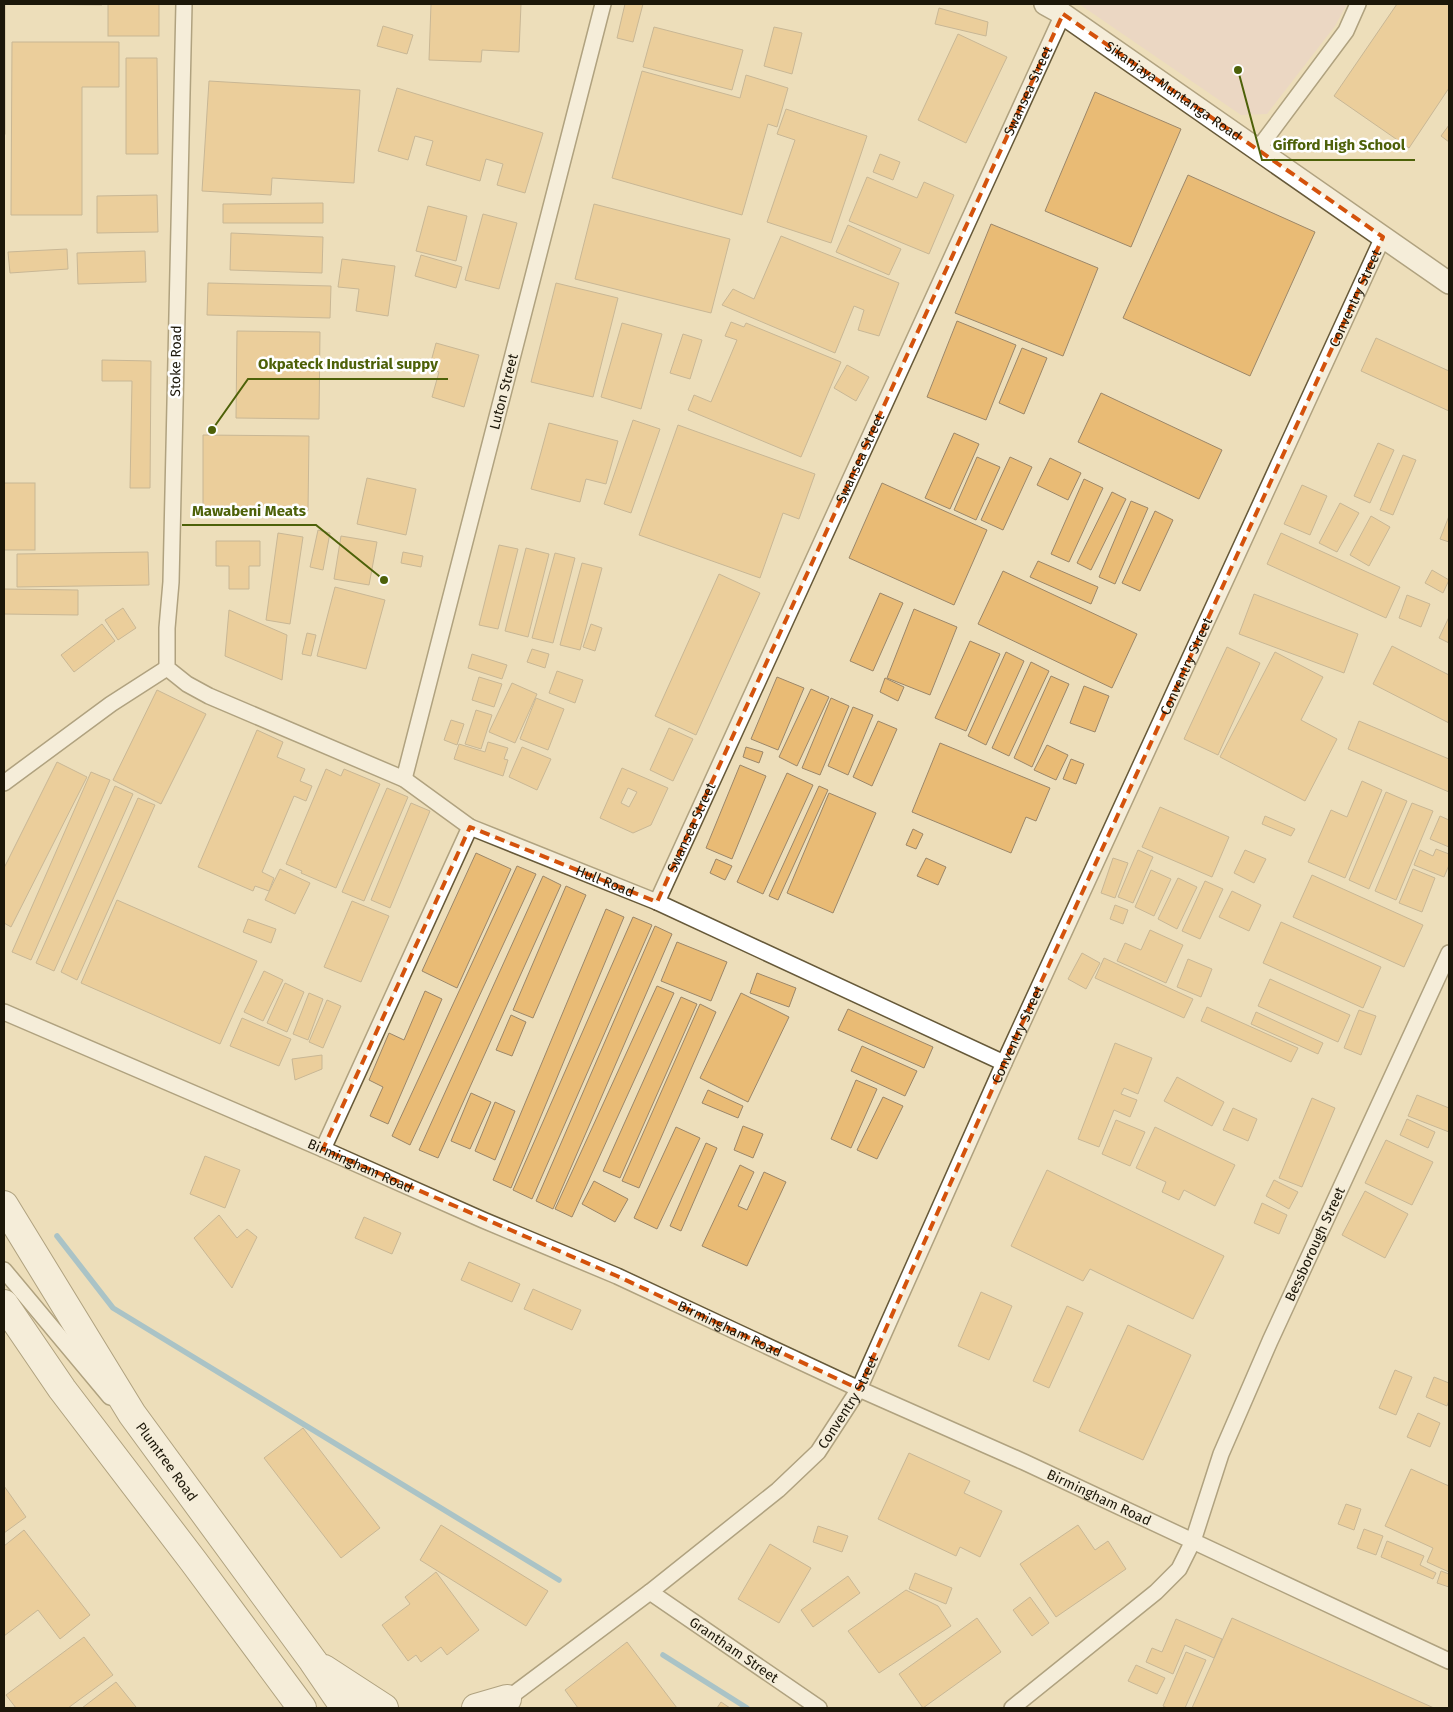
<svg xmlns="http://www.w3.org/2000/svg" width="1453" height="1712" font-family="'Fira Sans',sans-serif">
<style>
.education{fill:#e8cecf}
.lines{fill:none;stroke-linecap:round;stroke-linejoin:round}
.stream{stroke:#5aa3d4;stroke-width:5.5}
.building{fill:#e9bb75;stroke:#9c8769;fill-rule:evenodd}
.street-casing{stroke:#665939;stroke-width:18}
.secondary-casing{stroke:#665939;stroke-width:24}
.highway-casing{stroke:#665939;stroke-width:30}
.street{stroke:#fff;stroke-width:15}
.secondary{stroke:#fff;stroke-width:21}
.highway{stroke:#fff;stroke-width:28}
.marked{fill:none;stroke:#d4520c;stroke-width:4;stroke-dasharray:10 6;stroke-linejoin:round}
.labels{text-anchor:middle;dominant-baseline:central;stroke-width:5;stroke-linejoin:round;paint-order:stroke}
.street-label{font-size:14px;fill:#1c1709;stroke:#fff}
.leader{fill:none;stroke:#4d6109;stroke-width:2}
.callout-dot{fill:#4d6109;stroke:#fff;stroke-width:2}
.callout-label{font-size:15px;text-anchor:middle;font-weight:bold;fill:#4d6109;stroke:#fff;stroke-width:5;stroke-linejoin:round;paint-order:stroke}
</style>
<rect width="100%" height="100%" fill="#eddeba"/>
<path class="education" d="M1079,4H1347L1335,26L1267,114L1241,115Z"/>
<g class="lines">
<g class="stream">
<path d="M57,1236L113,1308L559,1580"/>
<path d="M663,1655L747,1708"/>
</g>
</g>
<g class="building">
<rect x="4" y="4" width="1" height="130"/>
<path d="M23,4H102V5Z"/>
<rect x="108" y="4" width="51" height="32"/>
<path d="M431,4H521L519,52L482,50L481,62L429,60Z"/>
<path d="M625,4H643L633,42L617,38Z"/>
<path d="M1397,4H1449V88L1409,148L1334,96Z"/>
<path d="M939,8L988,22L986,36L935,24Z"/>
<path d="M383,26L413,35L407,54L377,46Z"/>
<path d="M654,27L743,50L732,90L643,67Z"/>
<path d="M774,27L802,33L792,74L764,66Z"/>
<path d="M958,34L1007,57L966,143L918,120Z"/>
<path d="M12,42H119V87H82V215H11Z"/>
<path d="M126,58H157L158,154H126Z"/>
<path d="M642,71L740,98L746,75L788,88L777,127L768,124L742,215L612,178Z"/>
<path d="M209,81L360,90L354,183L272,178L271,195L202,191Z"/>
<path d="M397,88L543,133L525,193L497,185L503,164L486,159L480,181L426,165L433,141L415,136L408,160L378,151Z"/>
<path d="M1095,92L1181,129L1131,247L1045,211Z"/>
<path d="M786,109L867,136L831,243L767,222L795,140L777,134Z"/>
<path d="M1449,125V142L1441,136Z"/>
<path d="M880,154L900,162L893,180L873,172Z"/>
<path d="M1188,175L1315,232L1250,376L1123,318Z"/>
<path d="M867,177L917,198L924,182L954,195L929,254L849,221Z"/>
<path d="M157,195L158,232L97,233V196Z"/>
<path d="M323,203V223H223V204Z"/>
<path d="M594,204L730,239L711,313L575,279Z"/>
<path d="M428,206L467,216L456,261L416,251Z"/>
<path d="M483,214L517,223L499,289L465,280Z"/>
<path d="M991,224L1098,268L1063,356L955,313Z"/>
<path d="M848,225L901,249L889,275L836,252Z"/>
<path d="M231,233L323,237L322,273L230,270Z"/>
<path d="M781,236L899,283L879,336L858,330L864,310L854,306L835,353L722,305L733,289L754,299Z"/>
<path d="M67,249L68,269L10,273L8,252Z"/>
<path d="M145,251L146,282L78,284L77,253Z"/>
<path d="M421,255L462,267L456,288L415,276Z"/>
<path d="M342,259L395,266L388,316L356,311L359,289L338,287Z"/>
<path d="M208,283L331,286L330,318L207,315Z"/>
<path d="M556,283L618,298L593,397L531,382Z"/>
<path d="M957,321L1016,345L986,420L927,397Z"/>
<path d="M731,322L744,327L746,323L841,362L801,457L688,410L694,395L711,402L737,340L725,336Z"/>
<path d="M622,323L662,334L641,409L601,397Z"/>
<path d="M237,331L320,332L319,419L236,418Z"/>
<path d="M683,334L702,340L690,379L670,373Z"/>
<path d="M1376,338L1449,371V411L1361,371Z"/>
<path d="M436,343L479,355L464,407L432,397L439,372L429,369Z"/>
<path d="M1022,348L1047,358L1024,414L999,403Z"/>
<path d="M102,360L151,361L150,488H130L132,381H102Z"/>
<path d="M847,365L869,377L856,401L834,388Z"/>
<path d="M1101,393L1222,450L1199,499L1078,442Z"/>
<path d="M633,420L660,429L631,513L604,504Z"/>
<path d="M549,423L618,441L606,484L586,479L580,502L531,489Z"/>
<path d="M678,425L815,474L799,519L783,513L760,578L639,535Z"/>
<path d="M954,433L979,444L950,509L925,498Z"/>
<path d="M203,435L309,436L308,511L203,510Z"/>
<path d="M1378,443L1394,450L1370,503L1354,496Z"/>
<path d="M1403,455L1416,460L1393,515L1380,510Z"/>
<path d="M977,457L1000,467L976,520L954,510Z"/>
<path d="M1010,457L1032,467L1003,530L981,520Z"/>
<path d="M1050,458L1081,473L1068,500L1037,485Z"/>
<path d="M367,478L416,489L406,535L357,524Z"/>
<path d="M1084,479L1103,488L1069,562L1051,554Z"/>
<rect x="4" y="483" width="31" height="67"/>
<path d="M882,483L987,530L954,605L849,558Z"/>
<path d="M1302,485L1327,496L1310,535L1284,524Z"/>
<path d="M1112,492L1126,499L1091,570L1077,563Z"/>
<path d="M1131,501L1148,508L1115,584L1099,577Z"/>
<path d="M1340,503L1359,513L1337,552L1319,543Z"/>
<path d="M1155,511L1173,520L1140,591L1122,583Z"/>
<path d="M1371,516L1390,527L1369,566L1350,555Z"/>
<path d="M1449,516V542L1440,539Z"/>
<path d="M318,530L330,533L323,570L310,567Z"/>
<path d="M278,533L303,537L290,624L266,620Z"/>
<path d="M1281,533L1400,587L1386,618L1267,564Z"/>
<path d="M341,536L377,542L369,585L334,579Z"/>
<path d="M216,541H260V566H249V589H229V566H216Z"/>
<path d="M499,545L518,549L498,629L479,625Z"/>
<path d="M526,548L549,554L528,637L505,631Z"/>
<path d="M148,552L149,585L17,587V554Z"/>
<path d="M403,552L423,556L421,567L401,563Z"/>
<path d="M555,553L575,558L553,643L532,638Z"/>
<path d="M1038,561L1098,587L1091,604L1030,577Z"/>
<path d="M582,563L602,568L580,650L560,645Z"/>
<path d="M1432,570L1449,580L1443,593L1425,583Z"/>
<path d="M1003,571L1137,634L1112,688L978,624Z"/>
<path d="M719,574L760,593L696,735L655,716Z"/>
<path d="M335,587L385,600L366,669L317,656Z"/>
<path d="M4,589L78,590V615L4,614Z"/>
<path d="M880,593L903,603L873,671L850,661Z"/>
<path d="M1254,594L1358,634L1344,673L1239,634Z"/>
<path d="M1407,595L1430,604L1421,627L1399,618Z"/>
<path d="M123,608L136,628L118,640L105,620Z"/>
<path d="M914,609L957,627L930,695L887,678Z"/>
<path d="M229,610L287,635L282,680L225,656Z"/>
<path d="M1449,617V643L1439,638Z"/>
<path d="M102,624L115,641L74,672L61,655Z"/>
<path d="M591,624L602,628L595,651L583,647Z"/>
<path d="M307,633L316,635L311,656L302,654Z"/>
<path d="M970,641L1000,654L966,731L935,718Z"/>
<path d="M1392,646L1449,675V723L1373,684Z"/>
<path d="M1227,647L1260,663L1218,755L1184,739Z"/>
<path d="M532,649L549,654L545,668L527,662Z"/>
<path d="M1006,652L1024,661L986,745L968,736Z"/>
<path d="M1275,652L1323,677L1301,720L1337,739L1305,801L1220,757Z"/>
<path d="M472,654L507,665L502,679L468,668Z"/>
<path d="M1031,662L1049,671L1009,756L992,748Z"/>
<path d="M557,671L583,680L575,703L549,693Z"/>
<path d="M1051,676L1069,684L1032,767L1014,758Z"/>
<path d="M479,677L502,684L494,707L472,700Z"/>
<path d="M777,677L804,688L778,750L751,739Z"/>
<path d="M885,678L904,687L898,701L880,692Z"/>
<path d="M512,683L537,694L515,743L489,732Z"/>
<path d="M1084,686L1109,696L1095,732L1070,723Z"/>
<path d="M811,689L829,697L797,766L779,757Z"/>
<path d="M157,690L206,714L161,804L113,780Z"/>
<path d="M536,698L564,709L548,750L520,739Z"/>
<path d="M831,698L849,706L820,775L802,768Z"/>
<path d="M853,707L873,715L848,775L828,766Z"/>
<path d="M476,710L492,715L481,749L465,744Z"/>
<path d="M451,720L464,724L457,745L444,740Z"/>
<path d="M878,721L897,729L872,786L853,777Z"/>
<path d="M1359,721L1449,759V792L1348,749Z"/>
<path d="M669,728L693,739L673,781L650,770Z"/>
<path d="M257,730L283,742L277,757L305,769L300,781L312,786L306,801L294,796L262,872L274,878L269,891L255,886L253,891L198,867Z"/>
<path d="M488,742L508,748L504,759L508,760L503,776L454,759L459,744L485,752Z"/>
<path d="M940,743L1050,788L1036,821L1026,817L1011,853L912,812Z"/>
<path d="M1047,745L1068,755L1056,780L1034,770Z"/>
<path d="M522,747L551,759L537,790L509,777Z"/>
<path d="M746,747L763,752L759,763L743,757Z"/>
<path d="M1071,759L1084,764L1076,784L1063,779Z"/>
<path d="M57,762L87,777L11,927L4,923V868Z"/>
<path d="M740,765L766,776L732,859L706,848Z"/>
<path d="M622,768L668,788L651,825L633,833L600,818ZM628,788L637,792L629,807L621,803Z"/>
<path d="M326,769L341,776L344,769L380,784L336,888L301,873L302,871L286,864Z"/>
<path d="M91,772L110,780L31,960L12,952Z"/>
<path d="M787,773L813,785L763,894L737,882Z"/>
<path d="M1362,781L1382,790L1345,878L1308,862L1331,810L1347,817Z"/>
<path d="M115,786L133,794L54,971L36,963Z"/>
<path d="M819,786L828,790L778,900L769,896Z"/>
<path d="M387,788L408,797L364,901L342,892Z"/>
<path d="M1386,792L1407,801L1369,889L1349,880Z"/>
<path d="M829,793L876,813L833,913L787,893Z"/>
<path d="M138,798L155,805L77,980L61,972Z"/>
<path d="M411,803L430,811L390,908L371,900Z"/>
<path d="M1412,803L1433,811L1396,900L1375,891Z"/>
<path d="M1160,807L1229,837L1212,877L1142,847Z"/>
<path d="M1265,816L1295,829L1291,836L1262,824Z"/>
<path d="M1440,816L1449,820V847L1430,839Z"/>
<path d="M913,829L923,834L916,849L906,845Z"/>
<path d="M1436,849L1449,854V865L1444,877L1414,865L1420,850L1433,856Z"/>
<path d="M1138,850L1153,857L1133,903L1118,897Z"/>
<path d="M1245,850L1266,859L1254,883L1234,873Z"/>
<path d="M476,853L511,869L457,988L422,971Z"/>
<path d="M926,858L946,867L938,885L917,876Z"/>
<path d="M1113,858L1128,863L1115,898L1101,893Z"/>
<path d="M716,859L732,866L725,880L710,873Z"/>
<path d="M517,866L536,874L410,1145L392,1136Z"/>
<path d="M280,869L310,883L295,914L265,900Z"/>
<path d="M1413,869L1435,878L1422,912L1399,903Z"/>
<path d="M1151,870L1171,879L1154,916L1135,907Z"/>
<path d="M1312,875L1423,925L1404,967L1293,917Z"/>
<path d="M543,876L561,885L438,1158L419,1150Z"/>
<path d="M1178,878L1197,887L1177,929L1158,919Z"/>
<path d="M1205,881L1223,889L1200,939L1182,931Z"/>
<path d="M566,886L586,895L533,1018L513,1010Z"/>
<path d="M1232,891L1261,905L1249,931L1219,917Z"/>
<path d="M117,900L257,961L220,1044L81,983Z"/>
<path d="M352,901L389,916L361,982L324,967Z"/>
<path d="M1115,905L1128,910L1123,924L1110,919Z"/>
<path d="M606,909L624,917L511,1188L493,1180Z"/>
<path d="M633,917L652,925L532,1199L513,1190Z"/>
<path d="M248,919L276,929L271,943L243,932Z"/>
<path d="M1281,922L1381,967L1363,1008L1263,963Z"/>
<path d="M655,926L672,934L553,1209L536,1201Z"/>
<path d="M1150,930L1183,945L1166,983L1117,961L1125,943L1141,950Z"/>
<path d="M677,942L727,962L711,1001L661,981Z"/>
<path d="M1082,953L1100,963L1086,989L1068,979Z"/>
<path d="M1104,958L1193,999L1184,1018L1095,978Z"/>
<path d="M1188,959L1212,969L1201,997L1177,987Z"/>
<path d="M264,971L283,980L263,1021L244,1012Z"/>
<path d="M757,973L796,988L789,1007L750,993Z"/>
<path d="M1270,979L1350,1015L1338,1042L1258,1006Z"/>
<path d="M285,983L304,992L287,1032L267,1023Z"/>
<path d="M657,986L674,993L572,1217L555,1209Z"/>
<path d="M425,991L442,999L388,1124L370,1116L383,1087L369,1080L389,1033L404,1040Z"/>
<path d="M309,993L323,999L308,1040L293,1034Z"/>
<path d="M741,993L789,1017L748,1102L700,1078Z"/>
<path d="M681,997L697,1004L620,1178L603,1171Z"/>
<path d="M327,1000L341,1006L323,1048L309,1042Z"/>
<path d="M700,1004L716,1012L639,1188L622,1181Z"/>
<path d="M1207,1007L1298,1048L1291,1062L1201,1021Z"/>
<path d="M848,1009L933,1047L924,1068L838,1030Z"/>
<path d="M1359,1010L1376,1016L1361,1055L1344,1048Z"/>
<path d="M1256,1012L1323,1043L1318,1054L1251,1024Z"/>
<path d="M511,1015L526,1022L512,1056L496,1050Z"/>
<path d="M242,1018L291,1039L279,1066L230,1046Z"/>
<path d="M1115,1043L1152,1058L1138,1094L1124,1088L1121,1094L1137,1100L1130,1117L1114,1110L1099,1147L1078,1139Z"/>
<path d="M862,1046L917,1071L905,1096L851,1071Z"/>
<path d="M322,1055V1069L295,1080L292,1059Z"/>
<path d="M1177,1077L1224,1102L1212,1126L1164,1101Z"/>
<path d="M856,1080L877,1089L851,1148L831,1139Z"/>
<path d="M708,1090L743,1106L738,1118L702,1103Z"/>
<path d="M471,1093L491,1102L470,1149L451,1141Z"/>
<path d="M1417,1095L1449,1108V1132L1408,1116Z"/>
<path d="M883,1097L903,1106L877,1159L857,1150Z"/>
<path d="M1312,1098L1335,1108L1302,1187L1279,1178Z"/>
<path d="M495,1102L515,1111L495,1160L475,1151Z"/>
<path d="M1233,1108L1257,1119L1248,1141L1223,1130Z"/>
<path d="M1407,1119L1435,1132L1428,1148L1400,1135Z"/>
<path d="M1116,1120L1145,1132L1130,1166L1102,1154Z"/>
<path d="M743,1126L763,1134L753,1158L734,1150Z"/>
<path d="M676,1127L700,1138L657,1229L634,1218Z"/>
<path d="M1155,1127L1235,1165L1215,1206L1184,1190L1179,1200L1162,1192L1166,1182L1136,1168Z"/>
<path d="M1386,1140L1433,1162L1412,1205L1365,1183Z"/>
<path d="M706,1143L717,1148L681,1231L670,1226Z"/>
<path d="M205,1156L240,1170L225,1208L190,1194Z"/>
<path d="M740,1165L754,1172L738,1206L747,1210L764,1172L786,1182L747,1266L702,1246Z"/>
<path d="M1047,1170L1224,1256L1193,1319L1090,1269L1083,1281L1011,1246Z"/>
<path d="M1274,1180L1298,1192L1289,1209L1266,1196Z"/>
<path d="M594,1181L628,1199L615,1222L582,1204Z"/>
<path d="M1365,1191L1408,1214L1385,1258L1342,1235Z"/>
<path d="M1262,1203L1287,1215L1279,1234L1254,1223Z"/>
<path d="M219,1215L237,1238L247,1229L257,1237L232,1288L194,1238Z"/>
<path d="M364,1217L401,1233L392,1254L355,1238Z"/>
<path d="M469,1262L520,1284L512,1302L461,1280Z"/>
<path d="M533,1289L581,1310L572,1330L524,1309Z"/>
<path d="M981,1292L1012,1306L989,1360L958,1346Z"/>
<path d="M1067,1306L1083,1313L1049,1388L1033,1381Z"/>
<path d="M1128,1325L1191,1355L1143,1460L1079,1431Z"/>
<path d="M1395,1370L1412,1377L1396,1415L1379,1408Z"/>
<path d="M1434,1377L1449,1383V1400L1447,1406L1426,1397Z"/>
<path d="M1418,1413L1440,1423L1430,1447L1407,1437Z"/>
<path d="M303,1428L380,1528L341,1558L264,1458Z"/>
<path d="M909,1453L970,1481L964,1493L1002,1511L980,1557L960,1547L956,1556L878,1519Z"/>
<path d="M1411,1469L1449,1486V1572L1427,1562L1433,1548L1385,1526Z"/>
<path d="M4,1486L26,1517L4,1533Z"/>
<path d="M1346,1504L1361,1509L1354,1530L1338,1524Z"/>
<path d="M441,1525L548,1591L526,1626L420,1560Z"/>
<path d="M1078,1525L1095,1550L1108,1541L1126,1569L1056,1617L1020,1564Z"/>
<path d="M818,1526L848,1536L842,1552L813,1542Z"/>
<path d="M1364,1529L1383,1536L1376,1555L1357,1548Z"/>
<path d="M24,1530L90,1615L60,1639L38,1610L4,1636V1546Z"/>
<path d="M1387,1541L1424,1556L1420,1565L1436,1573L1433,1579L1381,1557Z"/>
<path d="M770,1544L811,1568L779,1623L738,1599Z"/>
<path d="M1441,1571L1449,1574V1587L1437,1583Z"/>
<path d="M436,1572L479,1630L447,1655L441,1647L421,1662L416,1655L408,1661L382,1625L410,1604L405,1597Z"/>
<path d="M915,1573L952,1588L946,1604L909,1589Z"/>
<path d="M848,1576L860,1593L813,1627L801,1610Z"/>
<path d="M906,1590L938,1606L951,1626L879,1673L848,1631Z"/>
<path d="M1030,1597L1049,1623L1032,1636L1013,1610Z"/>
<path d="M977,1618L1001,1652L923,1708L899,1674Z"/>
<path d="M1232,1618L1434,1708H1192Z"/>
<path d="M1176,1619L1222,1639L1214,1658L1185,1645L1173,1674L1146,1662L1152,1648L1162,1652Z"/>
<path d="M84,1637L113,1675L68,1708H16L6,1695Z"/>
<path d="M627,1642L677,1708H578L565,1690Z"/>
<path d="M1186,1652L1206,1660L1185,1708H1167L1163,1706Z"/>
<path d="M1136,1665L1165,1678L1157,1694L1128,1681Z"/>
<path d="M116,1682L136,1707L135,1708H82Z"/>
<path d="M721,1702L730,1708H717Z"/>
</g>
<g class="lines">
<g class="street-casing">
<g id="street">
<path id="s1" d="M184,4L171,582L167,628V668L187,684L209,696L404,779L470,827L657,902L1004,1063"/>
<path d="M1258,149L1346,31L1358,4"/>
<path id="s2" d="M404,779L603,4"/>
<path d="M4,783L111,704L167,668"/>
<path id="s3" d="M657,902L1063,14"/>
<path id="s4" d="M4,1012L323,1149L483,1220L617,1276L859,1389L1024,1462L1449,1661"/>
<path d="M323,1149L470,827"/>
<path d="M4,1270L110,1397"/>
<path id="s5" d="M650,1592L819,1708"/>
<path id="s6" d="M503,1702L650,1592L778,1490L818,1452L859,1389L1004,1063L1383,237"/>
<path id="s7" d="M1012,1708L1156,1592L1179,1569L1193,1541L1221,1454L1270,1341L1449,953"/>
</g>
</g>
<g class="secondary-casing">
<g id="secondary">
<path id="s8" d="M1045,4L1063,14L1449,283"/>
</g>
</g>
<g class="highway-casing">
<g id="highway">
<path id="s9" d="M4,1205L132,1414L313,1661L345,1708"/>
<path d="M4,1304L62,1389L194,1562L302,1708"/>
<path d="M324,1669L384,1708"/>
<path d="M476,1708L507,1699"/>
</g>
</g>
<use href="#street" class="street"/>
<use href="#secondary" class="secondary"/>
<use href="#highway" class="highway"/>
</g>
<path d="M0 0H1453V1712H0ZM1063,14L1383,237L1004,1063L859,1389L617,1276L323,1149L470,827L657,902Z" fill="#eddeba" fill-opacity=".55" fill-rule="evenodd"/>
<path class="marked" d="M1063,14L1383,237L1004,1063L859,1389L617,1276L323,1149L470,827L657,902Z"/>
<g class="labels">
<g class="street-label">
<text stroke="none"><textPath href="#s3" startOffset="892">Swansea Street</textPath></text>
<text stroke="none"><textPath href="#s8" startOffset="155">Sikanjaya Muntanga Road</textPath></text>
<text stroke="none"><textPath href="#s6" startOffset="1676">Conventry Street</textPath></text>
<text transform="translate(176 361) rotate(-89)">Stoke Road</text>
<text stroke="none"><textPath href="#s2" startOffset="400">Luton Street</textPath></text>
<text stroke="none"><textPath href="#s3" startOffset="488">Swansea Street</textPath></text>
<text stroke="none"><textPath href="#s6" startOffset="1271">Conventry Street</textPath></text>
<text stroke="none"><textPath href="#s3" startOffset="82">Swansea Street</textPath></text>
<text stroke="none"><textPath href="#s1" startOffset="1154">Hull Road</textPath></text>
<text stroke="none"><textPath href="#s6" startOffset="866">Conventry Street</textPath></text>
<text stroke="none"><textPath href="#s4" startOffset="388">Birmingham Road</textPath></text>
<text stroke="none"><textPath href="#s7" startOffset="570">Bessborough Street</textPath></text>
<text stroke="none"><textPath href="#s4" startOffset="792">Birmingham Road</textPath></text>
<text stroke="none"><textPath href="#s6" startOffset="461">Conventry Street</textPath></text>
<text stroke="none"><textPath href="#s9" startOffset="304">Plumtree Road</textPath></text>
<text stroke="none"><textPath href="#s4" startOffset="1198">Birmingham Road</textPath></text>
<text stroke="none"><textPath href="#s5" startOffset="102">Grantham Street</textPath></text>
</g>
</g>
<path class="leader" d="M1238 70L1262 160H1415M212 430L248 379H448M384 580L316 525H182"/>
<g class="callout-dot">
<circle cx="1238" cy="70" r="5"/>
<circle cx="212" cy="430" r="5"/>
<circle cx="384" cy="580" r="5"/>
</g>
<g class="callout-label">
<text x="1339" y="150">Gifford High School</text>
<text x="348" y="369">Okpateck Industrial suppy</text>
<text x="249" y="516">Mawabeni Meats</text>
</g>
<rect width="1453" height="1712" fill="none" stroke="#1c1709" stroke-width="10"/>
</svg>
